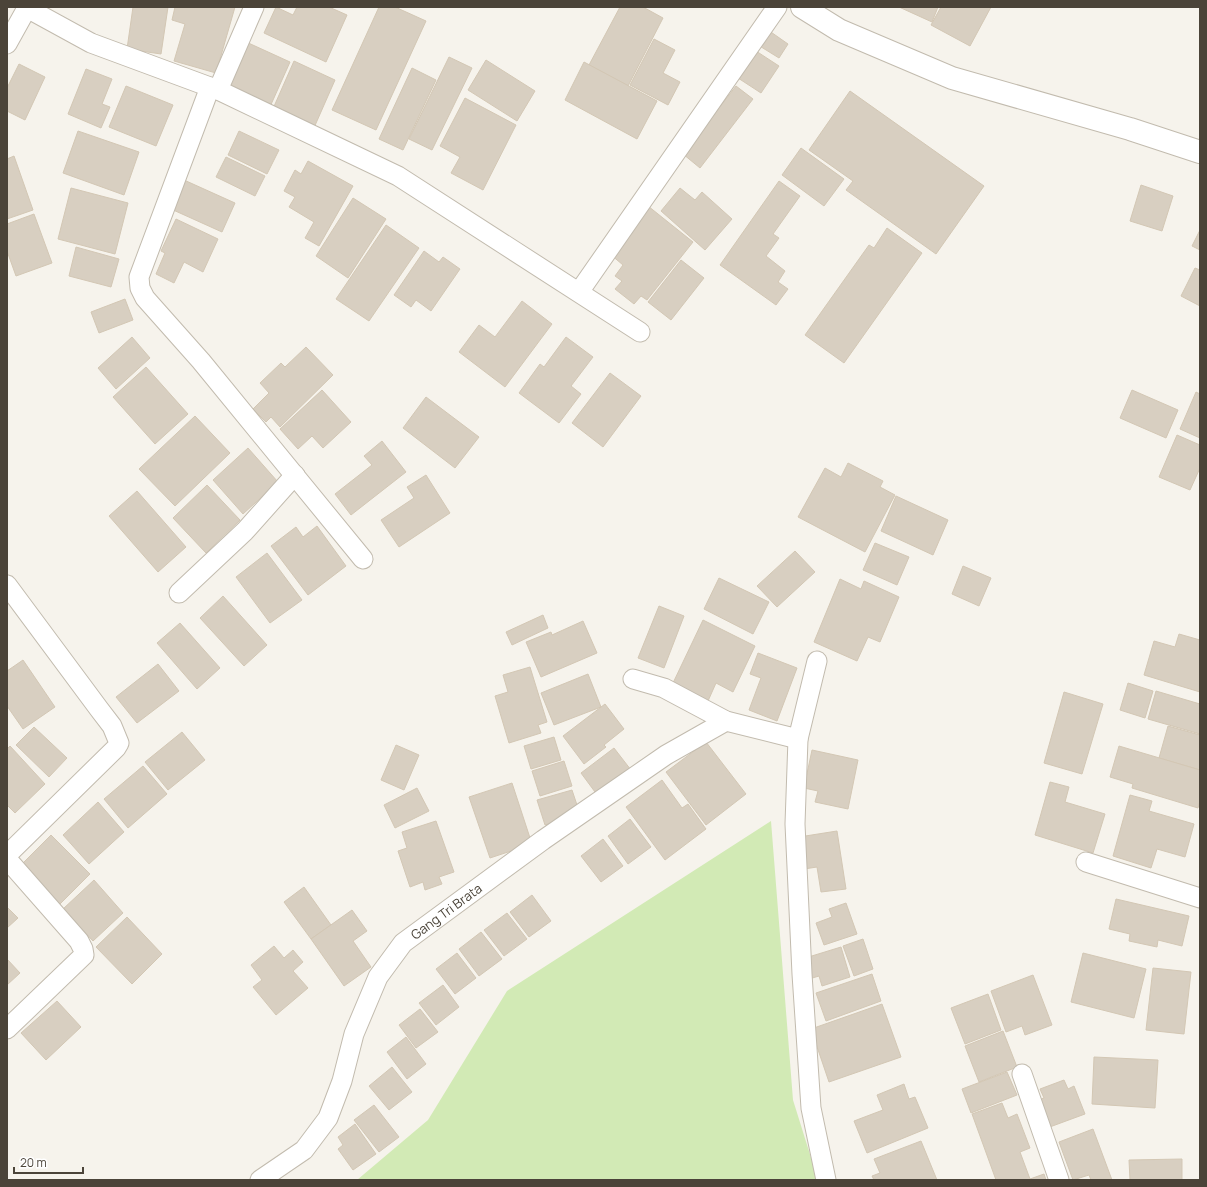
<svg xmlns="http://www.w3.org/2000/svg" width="1207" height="1187" font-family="Manrope,sans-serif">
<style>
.green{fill:#d2eab5}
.building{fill:#d8cfc1;stroke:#d3c7b4}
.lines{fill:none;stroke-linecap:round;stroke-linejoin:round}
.minor-casing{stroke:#c2bbae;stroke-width:21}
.tertiary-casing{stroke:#c2bbae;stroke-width:24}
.minor{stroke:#fff;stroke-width:19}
.tertiary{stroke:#fff;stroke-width:22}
.labels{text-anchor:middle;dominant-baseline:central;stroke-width:4;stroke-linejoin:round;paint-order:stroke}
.street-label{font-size:13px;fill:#4b4439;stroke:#fff}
</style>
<rect width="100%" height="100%" fill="#f6f3ec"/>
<path class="green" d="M771,821L793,1100L818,1180H357L428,1120L507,991Z"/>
<g class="building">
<path d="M133,7H168L161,54L127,49Z"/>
<path d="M175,7H235L216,73L174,61L185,24L172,20Z"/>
<path d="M276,7L293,15L297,7H329L347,15L326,62L264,33Z"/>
<path d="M379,7H395L426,21L376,130L332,110Z"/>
<path d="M620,7H643L663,18L628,86L589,65Z"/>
<path d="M899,7H938L932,22Z"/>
<path d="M941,7H991L970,46L931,25Z"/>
<path d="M768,30L788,44L779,58L758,45Z"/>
<path d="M654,39L675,50L663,73L680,82L668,105L630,85Z"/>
<path d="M244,41L290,62L269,109L223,88Z"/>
<path d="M756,51L779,66L761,93L738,78Z"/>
<path d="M449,57L472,68L432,150L409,139Z"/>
<path d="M486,60L535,91L517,121L468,90Z"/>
<path d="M294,61L335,80L313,130L272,111Z"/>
<path d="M584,62L657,101L637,139L565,100Z"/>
<path d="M19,64L45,77L25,120L7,111V88Z"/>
<path d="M412,68L436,80L403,150L379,139Z"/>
<path d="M86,69L112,79L102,104L110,107L101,128L68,114Z"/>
<path d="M126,86L173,105L156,146L109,127Z"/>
<path d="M736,86L753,99L700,168L683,154Z"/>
<path d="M850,91L984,186L936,254L846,190L853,181L809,150Z"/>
<path d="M465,98L516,125L483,190L451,173L460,157L440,146Z"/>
<path d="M78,131L139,152L124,195L63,173Z"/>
<path d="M239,131L279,150L267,174L228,155Z"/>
<path d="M801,148L844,179L824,206L782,175Z"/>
<path d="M14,156L33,210L7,219V159Z"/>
<path d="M226,157L265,176L255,196L216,177Z"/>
<path d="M308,161L353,186L319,246L305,238L314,222L289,207L295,197L284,191L295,170L301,174Z"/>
<path d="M184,180L235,203L222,232L171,209Z"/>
<path d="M779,181L800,196L773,234L779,238L766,256L785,271L778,282L788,289L776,305L720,265Z"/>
<path d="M1141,185L1173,196L1162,231L1130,221Z"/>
<path d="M71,188L128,203L115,254L58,239Z"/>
<path d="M680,188L695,200L702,192L732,219L705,250L661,211Z"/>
<path d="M353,198L386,219L348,278L316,256Z"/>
<path d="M648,206L693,242L647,300L641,296L634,304L615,289L622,281L615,276L623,265L610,254Z"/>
<path d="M34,214L52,263L16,276L7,251V224Z"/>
<path d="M176,219L218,239L203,272L184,262L174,283L156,274L165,253L161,251Z"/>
<path d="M386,225L419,248L369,321L336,299Z"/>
<path d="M887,228L922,253L844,363L805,335L869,245L874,248Z"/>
<path d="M1200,230V250L1192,246Z"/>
<path d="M76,247L119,259L111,287L69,276Z"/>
<path d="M424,251L439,262L443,257L460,269L431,311L416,300L411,307L394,295Z"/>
<path d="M681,260L704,278L671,320L648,302Z"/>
<path d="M1195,268L1200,270V306L1181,296Z"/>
<path d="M125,299L133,320L99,333L91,312Z"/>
<path d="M522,301L552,324L505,387L459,352L479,325L495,337Z"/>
<path d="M132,337L150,358L116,389L98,368Z"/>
<path d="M566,337L593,357L571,386L581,394L559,423L519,393L540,364L544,367Z"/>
<path d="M306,347L333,375L280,427L271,417L266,422L253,409L269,393L260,383L281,363L285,367Z"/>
<path d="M146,367L188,414L155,444L113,397Z"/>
<path d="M610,373L641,396L603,447L572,423Z"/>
<path d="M322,390L351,422L323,448L312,436L298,449L280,429Z"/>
<path d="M1132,390L1178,410L1166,438L1120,418Z"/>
<path d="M1196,392L1200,394V438L1180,429Z"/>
<path d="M426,397L479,437L455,468L403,428Z"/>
<path d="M195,416L230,453L175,506L139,469Z"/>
<path d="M1177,435L1200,445V468L1190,490L1159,477Z"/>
<path d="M382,441L406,472L351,515L335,494L372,465L364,456Z"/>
<path d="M248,448L278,482L243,514L213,480Z"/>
<path d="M848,463L883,481L880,487L895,495L865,552L798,517L825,468L841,477Z"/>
<path d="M426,475L450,513L399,547L381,520L414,498L407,487Z"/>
<path d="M207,485L240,520L206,553L173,518Z"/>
<path d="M137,491L186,547L158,572L109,516Z"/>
<path d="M896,496L948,520L933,555L881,531Z"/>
<path d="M317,526L346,566L308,595L271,546L296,527L303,537Z"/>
<path d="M875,543L909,557L897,585L863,570Z"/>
<path d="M795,551L815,572L777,607L757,586Z"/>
<path d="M267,553L302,600L270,623L236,577Z"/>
<path d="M963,566L991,578L979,606L952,594Z"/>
<path d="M719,578L769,602L753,634L704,609Z"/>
<path d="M840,579L861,589L864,581L899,597L880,642L868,637L857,661L814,642Z"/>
<path d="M223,596L267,645L244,666L200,618Z"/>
<path d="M659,606L684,616L664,668L638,658Z"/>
<path d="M543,615L548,628L512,645L506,632Z"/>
<path d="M703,620L755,646L733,692L716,683L708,701L673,683Z"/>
<path d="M583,621L597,653L541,677L526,642L551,632L552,635Z"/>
<path d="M180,623L220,668L197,689L157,643Z"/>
<path d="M1179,634L1200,640V692L1144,675L1154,641L1175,647Z"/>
<path d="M758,653L797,668L777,721L749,710L761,678L750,674Z"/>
<path d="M23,660L55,707L23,729L7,706V671Z"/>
<path d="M158,664L179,691L137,723L116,697Z"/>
<path d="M530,667L547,722L538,725L541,733L509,743L495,696L508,692L503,675Z"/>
<path d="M588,674L601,707L554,725L541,693Z"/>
<path d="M1128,683L1153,691L1145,718L1120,710Z"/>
<path d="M1156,691L1200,704V734L1148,719Z"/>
<path d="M1064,692L1103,704L1082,774L1044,763Z"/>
<path d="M605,704L624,729L604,745L606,747L584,764L563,736Z"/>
<path d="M1168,726L1200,735V770L1159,758Z"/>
<path d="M34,727L67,758L49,777L16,745Z"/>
<path d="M182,732L205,760L168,790L145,762Z"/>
<path d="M554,737L561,760L531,769L524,746Z"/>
<path d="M706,742L746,794L706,825L666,772Z"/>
<path d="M396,745L419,755L404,790L381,780Z"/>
<path d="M10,746L45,784L15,813L7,805V749Z"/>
<path d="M1119,746L1200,770V801L1198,808L1132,788L1133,784L1110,777Z"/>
<path d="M614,748L631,770L598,796L581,773Z"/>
<path d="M812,750L858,760L848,809L815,802L818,791L804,788Z"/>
<path d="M564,761L572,786L540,796L532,771Z"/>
<path d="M143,766L167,794L128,828L104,799Z"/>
<path d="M662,780L682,808L688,804L706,829L665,860L626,807Z"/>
<path d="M1050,782L1069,787L1065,802L1105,814L1093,853L1035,835Z"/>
<path d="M512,783L532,844L490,858L469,797Z"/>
<path d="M417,788L429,811L395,828L384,805Z"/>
<path d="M572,790L580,814L545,825L537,800Z"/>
<path d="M1130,795L1152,801L1149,811L1194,824L1185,857L1157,849L1151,868L1113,856Z"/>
<path d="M98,802L124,832L89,864L63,835Z"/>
<path d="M630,819L651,847L628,864L608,836Z"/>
<path d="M436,821L454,872L439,877L442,884L425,890L423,882L410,887L398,851L407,848L402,832Z"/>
<path d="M837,831L846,889L821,892L817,867L804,869L799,837Z"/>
<path d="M51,835L90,874L60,904L21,865Z"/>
<path d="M603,839L623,866L601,882L581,856Z"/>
<path d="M94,880L123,913L93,941L63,909Z"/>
<path d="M304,887L331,925L311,939L284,902Z"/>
<path d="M532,895L551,921L529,937L510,912Z"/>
<path d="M1116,899L1189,916L1182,946L1158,940L1157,947L1129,941L1130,934L1109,929Z"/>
<path d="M846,903L857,934L824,945L816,923L832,917L829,909Z"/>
<path d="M7,907L18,918L7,928Z"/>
<path d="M352,910L367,931L353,941L371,967L344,986L311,939Z"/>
<path d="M507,913L527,939L504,956L484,930Z"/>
<path d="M127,917L162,954L132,984L96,947Z"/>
<path d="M481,932L502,959L479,976L459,949Z"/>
<path d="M863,939L873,969L854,976L843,946Z"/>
<path d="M274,946L284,958L293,950L303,962L293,971L308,988L276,1015L253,987L262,980L251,965Z"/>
<path d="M841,947L850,977L822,986L819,976L809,979L802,959Z"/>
<path d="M457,953L476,978L455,994L436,969Z"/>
<path d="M1083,953L1146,969L1134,1018L1071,1002Z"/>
<path d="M7,959L20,973L7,985Z"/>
<path d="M1153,968L1191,972L1184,1034L1146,1030Z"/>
<path d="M872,974L881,1001L826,1021L816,993Z"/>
<path d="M1033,975L1052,1025L1025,1035L1022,1026L1006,1032L991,991Z"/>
<path d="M443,985L459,1007L436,1025L419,1003Z"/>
<path d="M988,994L1001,1030L965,1044L951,1008Z"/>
<path d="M57,1001L81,1027L46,1060L21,1033Z"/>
<path d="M882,1004L901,1057L829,1082L811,1029Z"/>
<path d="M420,1009L438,1032L416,1048L399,1025Z"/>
<path d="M1003,1031L1017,1067L979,1082L965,1046Z"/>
<path d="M406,1037L426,1064L407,1079L387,1052Z"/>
<path d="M1094,1057L1158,1060L1155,1108L1092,1104Z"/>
<path d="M392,1067L412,1092L389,1110L369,1086Z"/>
<path d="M1007,1072L1017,1095L971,1113L962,1089Z"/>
<path d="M1064,1080L1068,1089L1074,1086L1085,1114L1047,1128L1036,1101L1044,1098L1040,1089Z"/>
<path d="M904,1084L909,1099L915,1097L928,1128L867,1153L854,1121L883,1110L877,1095Z"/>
<path d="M1002,1103L1008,1118L1017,1114L1030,1148L1020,1152L1030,1179L1044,1174L1046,1180H996L972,1114Z"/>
<path d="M374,1105L399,1137L379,1152L354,1120Z"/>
<path d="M355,1124L376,1154L353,1170L338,1149L343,1145L338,1137Z"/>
<path d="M1093,1129L1112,1180H1091L1089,1175L1073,1180L1059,1142Z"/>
<path d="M921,1141L937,1180H874L872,1176L880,1173L874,1159Z"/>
<path d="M1182,1159V1180H1130L1129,1160Z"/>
</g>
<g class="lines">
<g class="minor-casing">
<g id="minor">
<path d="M28,7L27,8L91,43L218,90L398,176L640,332"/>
<path d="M7,44L27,8"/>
<path d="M210,87L139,277L140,288L145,298L201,361L363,559"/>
<path d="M218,90L254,7"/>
<path d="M579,292L777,7"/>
<path d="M7,585L99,709L112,726L119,743L116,748L7,855"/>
<path d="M179,593L245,531L295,475"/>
<path d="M817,661L798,739L795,824L802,974L811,1108L826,1180"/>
<path d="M633,679L664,688L726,721L798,739"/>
<path d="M7,859L79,941L83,949L84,955L7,1029"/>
<path d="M1086,862L1200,898"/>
<path d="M1022,1074L1059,1180"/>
<path id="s1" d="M260,1180L304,1150L328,1118L342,1081L354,1034L378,977L403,943L543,840L666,755L726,721"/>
</g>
</g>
<g class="tertiary-casing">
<path id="tertiary" d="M802,7L839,30L952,78L1130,129L1200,152"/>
</g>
<use href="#minor" class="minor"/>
<use href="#tertiary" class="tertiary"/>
</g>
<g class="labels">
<g class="street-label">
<text stroke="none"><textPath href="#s1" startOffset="339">Gang Tri Brata</textPath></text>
</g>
</g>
<rect width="1207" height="1187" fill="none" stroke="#4b4439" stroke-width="16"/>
<path d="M14 1167v6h69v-6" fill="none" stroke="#4b4439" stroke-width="2"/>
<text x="20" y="1167" font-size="12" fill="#4b4439" stroke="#ffffff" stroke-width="3" paint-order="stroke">20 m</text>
</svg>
